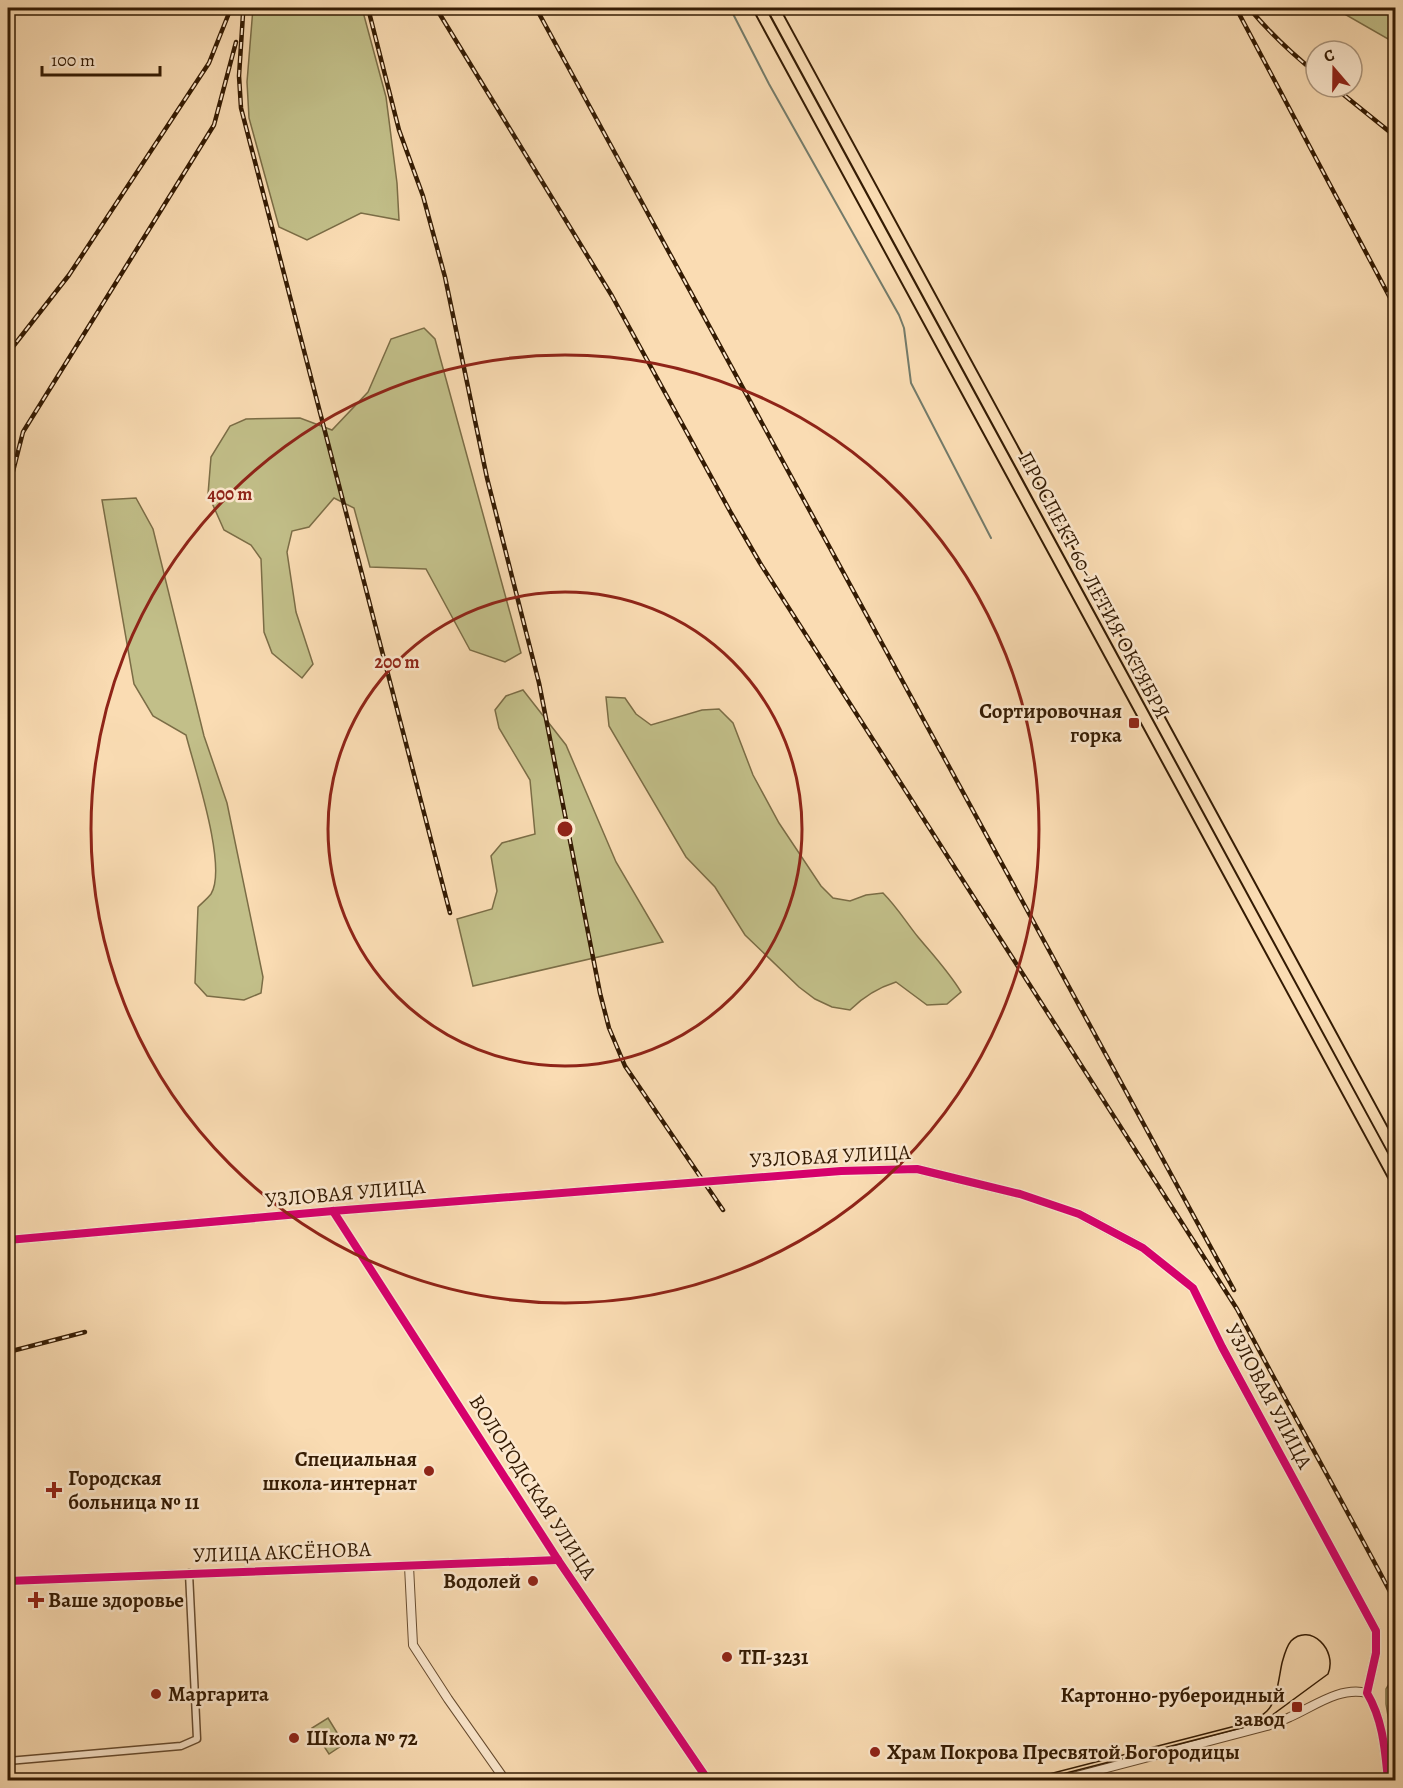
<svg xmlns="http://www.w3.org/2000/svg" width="1403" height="1788" font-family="Alegreya,serif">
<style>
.green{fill:#c2bf89;stroke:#7b6d46;stroke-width:1.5}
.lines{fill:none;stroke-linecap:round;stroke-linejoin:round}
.stream{stroke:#747b6a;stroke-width:2}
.minor-casing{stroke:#664b2f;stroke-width:9}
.tertiary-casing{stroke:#664b2f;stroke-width:10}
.trunk-casing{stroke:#341b03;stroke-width:14}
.minor{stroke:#fce8ce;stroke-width:6}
.tertiary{stroke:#fce8ce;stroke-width:8}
.trunk{stroke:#fadcb3;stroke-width:10}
.tram{stroke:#341b03;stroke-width:1.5}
.rail-casing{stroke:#341b03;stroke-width:4.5}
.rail{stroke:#fce8ce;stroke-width:2;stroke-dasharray:7;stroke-linecap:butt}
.cycleway-casing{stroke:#fce8ce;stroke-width:11}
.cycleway{stroke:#d6006c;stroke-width:8}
.ring{fill:none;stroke:#8f2418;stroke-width:3}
.poi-dot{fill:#8f2418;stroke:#fce8ce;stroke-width:2}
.labels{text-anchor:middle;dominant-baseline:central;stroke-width:5;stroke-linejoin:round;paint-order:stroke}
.street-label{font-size:21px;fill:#341b03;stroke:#fce8ce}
.poi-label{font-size:21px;font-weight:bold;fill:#341b03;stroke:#fce8ce;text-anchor:start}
.centre{fill:#8f2418;stroke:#fce8ce;stroke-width:3}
.ring-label{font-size:18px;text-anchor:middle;font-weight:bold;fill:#8f2418;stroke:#fce8ce;stroke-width:5;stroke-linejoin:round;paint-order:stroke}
</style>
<rect width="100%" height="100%" fill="#fadcb3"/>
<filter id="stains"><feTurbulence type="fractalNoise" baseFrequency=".00333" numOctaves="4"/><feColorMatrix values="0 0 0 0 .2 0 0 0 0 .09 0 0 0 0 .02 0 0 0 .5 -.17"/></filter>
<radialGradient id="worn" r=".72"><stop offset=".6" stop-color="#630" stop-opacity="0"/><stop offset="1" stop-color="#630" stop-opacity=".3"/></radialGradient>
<g class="green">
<path d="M253,8H362L386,97L397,183L399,220L361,213L307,240L279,227L249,118L247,82Z"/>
<path d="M1334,8H1395V43Z"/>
<path d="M424,328L435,339L521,653L505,662L470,650L426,569L370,567L354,508L334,498L309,527L292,531L287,552L296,612L313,664L302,678L272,653L264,632L261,559L251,545L224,530L208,494L211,457L230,426L246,419L300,418L332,430L368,392L391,339Z"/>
<path d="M136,498L153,529L204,736L227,803L263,977L261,993L244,1000L207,996L195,983L198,907C202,903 208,898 211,894C228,867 194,767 186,735L153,716L134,684L102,500Z"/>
<path d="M523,690L566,745L616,862L663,942L473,986L457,919L492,909L497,891L491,856L502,843L535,834L530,780L499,728L495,710L506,696Z"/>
<path d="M606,697L625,698L636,714L651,725L702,710L719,709L733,723L753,775L779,823L821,886L833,898L850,901L866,895L883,893C897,907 906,922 918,937C933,955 949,972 961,992L947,1004L927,1005L896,982C877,988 864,996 850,1010L832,1007L815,999L799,987L745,935L715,887L686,857L609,726Z"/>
<path d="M1395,1674V1758L1386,1704V1689Z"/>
<path d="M328,1718L344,1744L329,1754L312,1728Z"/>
</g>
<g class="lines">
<path class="stream" d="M730,8L769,84L899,315L904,328L911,383L991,538"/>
<g class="minor-casing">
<g id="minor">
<path d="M333,1211L558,1560"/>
<path d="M8,1761L181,1746L197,1739L189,1573"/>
<path d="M8,1762L9,1780"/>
</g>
</g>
<g class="tertiary-casing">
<g id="tertiary">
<path d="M8,1240L333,1211L841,1171L917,1169L1020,1194L1079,1214L1143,1248L1193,1288L1222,1347L1376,1631V1653L1367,1693C1383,1720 1385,1750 1388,1780"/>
<path d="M409,1566L413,1645L448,1699L505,1780"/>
<path d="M8,1581L558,1560L708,1780"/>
<path d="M1061,1780L1267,1726C1275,1723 1282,1721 1290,1717C1313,1707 1340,1686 1367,1693"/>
</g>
</g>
<g class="trunk-casing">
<g id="trunk">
<path d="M759,8L1396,1180"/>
<path d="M773,8L1396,1155"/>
</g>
</g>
<use href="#minor" class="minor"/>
<use href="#tertiary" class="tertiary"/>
<use href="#trunk" class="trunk"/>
<path class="tram" d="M1026,1780L1247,1723C1254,1720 1262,1716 1267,1711C1277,1702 1279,1676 1282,1663C1284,1656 1286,1647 1291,1641C1310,1622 1338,1650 1328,1674L1264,1721L1253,1725L1039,1780"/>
<g class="rail-casing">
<g id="rail">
<path d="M368,8L399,130L423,196L445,277L487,478L539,683L600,993L609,1028L625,1066L723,1210"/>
<path d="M436,8L612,296L731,513L760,563L1237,1309C1289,1407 1344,1504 1396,1603"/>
<path d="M536,8L1234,1290"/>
<path d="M1236,8L1396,309"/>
<path d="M1249,8C1269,32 1291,53 1316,73"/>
<path d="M243,14L239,76L241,108L450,913"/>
<path d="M1334,87L1396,137"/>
<path d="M8,353L69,275L209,63L231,8"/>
<path d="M8,491L23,432L214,125L236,42"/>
<path d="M8,967V989"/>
<path d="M8,1352L85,1332"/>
</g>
</g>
<use href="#rail" class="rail"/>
<g class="cycleway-casing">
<g id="cycleway">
<path d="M333,1211L558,1560L708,1780"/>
<path d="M8,1240L333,1211L841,1171L917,1169L1020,1194L1079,1214L1143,1248L1193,1288L1222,1347L1376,1631V1653L1367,1693C1383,1720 1385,1750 1388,1780"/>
<path d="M8,1581L558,1560"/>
</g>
</g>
<use href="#cycleway" class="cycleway"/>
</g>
<g class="ring">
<circle cx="565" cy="829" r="237"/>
<circle cx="565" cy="829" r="474"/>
</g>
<g class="poi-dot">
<rect x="1128" y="717" width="12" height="12" rx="3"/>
<circle cx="429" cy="1471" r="6"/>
<path d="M51 1481h6v6h6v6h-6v6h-6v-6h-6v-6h6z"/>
<circle cx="533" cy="1581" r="6"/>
<path d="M33 1591h6v6h6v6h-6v6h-6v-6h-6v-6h6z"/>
<circle cx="727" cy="1657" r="6"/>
<circle cx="156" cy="1694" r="6"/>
<rect x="1291" y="1701" width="12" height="12" rx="3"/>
<circle cx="294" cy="1738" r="6"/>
<circle cx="875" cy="1752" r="6"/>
</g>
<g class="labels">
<g class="street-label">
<text transform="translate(1094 585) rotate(62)">ПРОСПЕКТ 60-ЛЕТИЯ ОКТЯБРЯ</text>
<text transform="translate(830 1156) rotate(-3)">УЗЛОВАЯ УЛИЦА</text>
<text transform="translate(345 1193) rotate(-5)">УЗЛОВАЯ УЛИЦА</text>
<text transform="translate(1269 1396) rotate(62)">УЗЛОВАЯ УЛИЦА</text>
<text transform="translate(533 1487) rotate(57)">ВОЛОГОДСКАЯ УЛИЦА</text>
<text transform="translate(282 1552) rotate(-2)">УЛИЦА АКСЁНОВА</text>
</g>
<g class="poi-label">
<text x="1122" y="711" text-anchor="end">Сортировочная<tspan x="1122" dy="24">горка</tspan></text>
<text x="417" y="1459" text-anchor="end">Специальная<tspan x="417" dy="24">школа-интернат</tspan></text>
<text x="68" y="1478">Городская<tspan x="68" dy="24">больница № 11</tspan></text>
<text x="521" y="1581" text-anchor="end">Водолей</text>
<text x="48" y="1600">Ваше здоровье</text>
<text x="739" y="1657">ТП-3231</text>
<text x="168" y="1694">Маргарита</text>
<text x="1285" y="1695" text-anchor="end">Картонно-рубероидный<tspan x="1285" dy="24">завод</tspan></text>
<text x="306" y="1738">Школа № 72</text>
<text x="887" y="1752">Храм Покрова Пресвятой Богородицы</text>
</g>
</g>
<circle cx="565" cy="829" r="9" class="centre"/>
<g class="ring-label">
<text x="230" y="500">400 m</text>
<text x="397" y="668">200 m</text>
</g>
<rect width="1403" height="1788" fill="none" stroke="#fadcb3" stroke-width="30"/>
<rect x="9" y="9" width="1385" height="1770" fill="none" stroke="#341b03" stroke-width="3"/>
<rect x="15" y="15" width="1373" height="1758" fill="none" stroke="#341b03" stroke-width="1.5"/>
<g transform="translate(1334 69) rotate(340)"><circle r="28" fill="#fce8ce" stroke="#ac967d" stroke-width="1.5"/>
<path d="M0-4.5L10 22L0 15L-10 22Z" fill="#8f2418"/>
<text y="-9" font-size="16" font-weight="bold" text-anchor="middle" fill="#341b03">С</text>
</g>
<path d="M42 66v9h118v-9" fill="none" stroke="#341b03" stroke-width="3"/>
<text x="51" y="66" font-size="18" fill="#341b03" stroke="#fce8ce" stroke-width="4.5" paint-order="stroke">100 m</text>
<rect width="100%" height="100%" filter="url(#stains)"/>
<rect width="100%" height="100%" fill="url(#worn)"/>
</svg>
